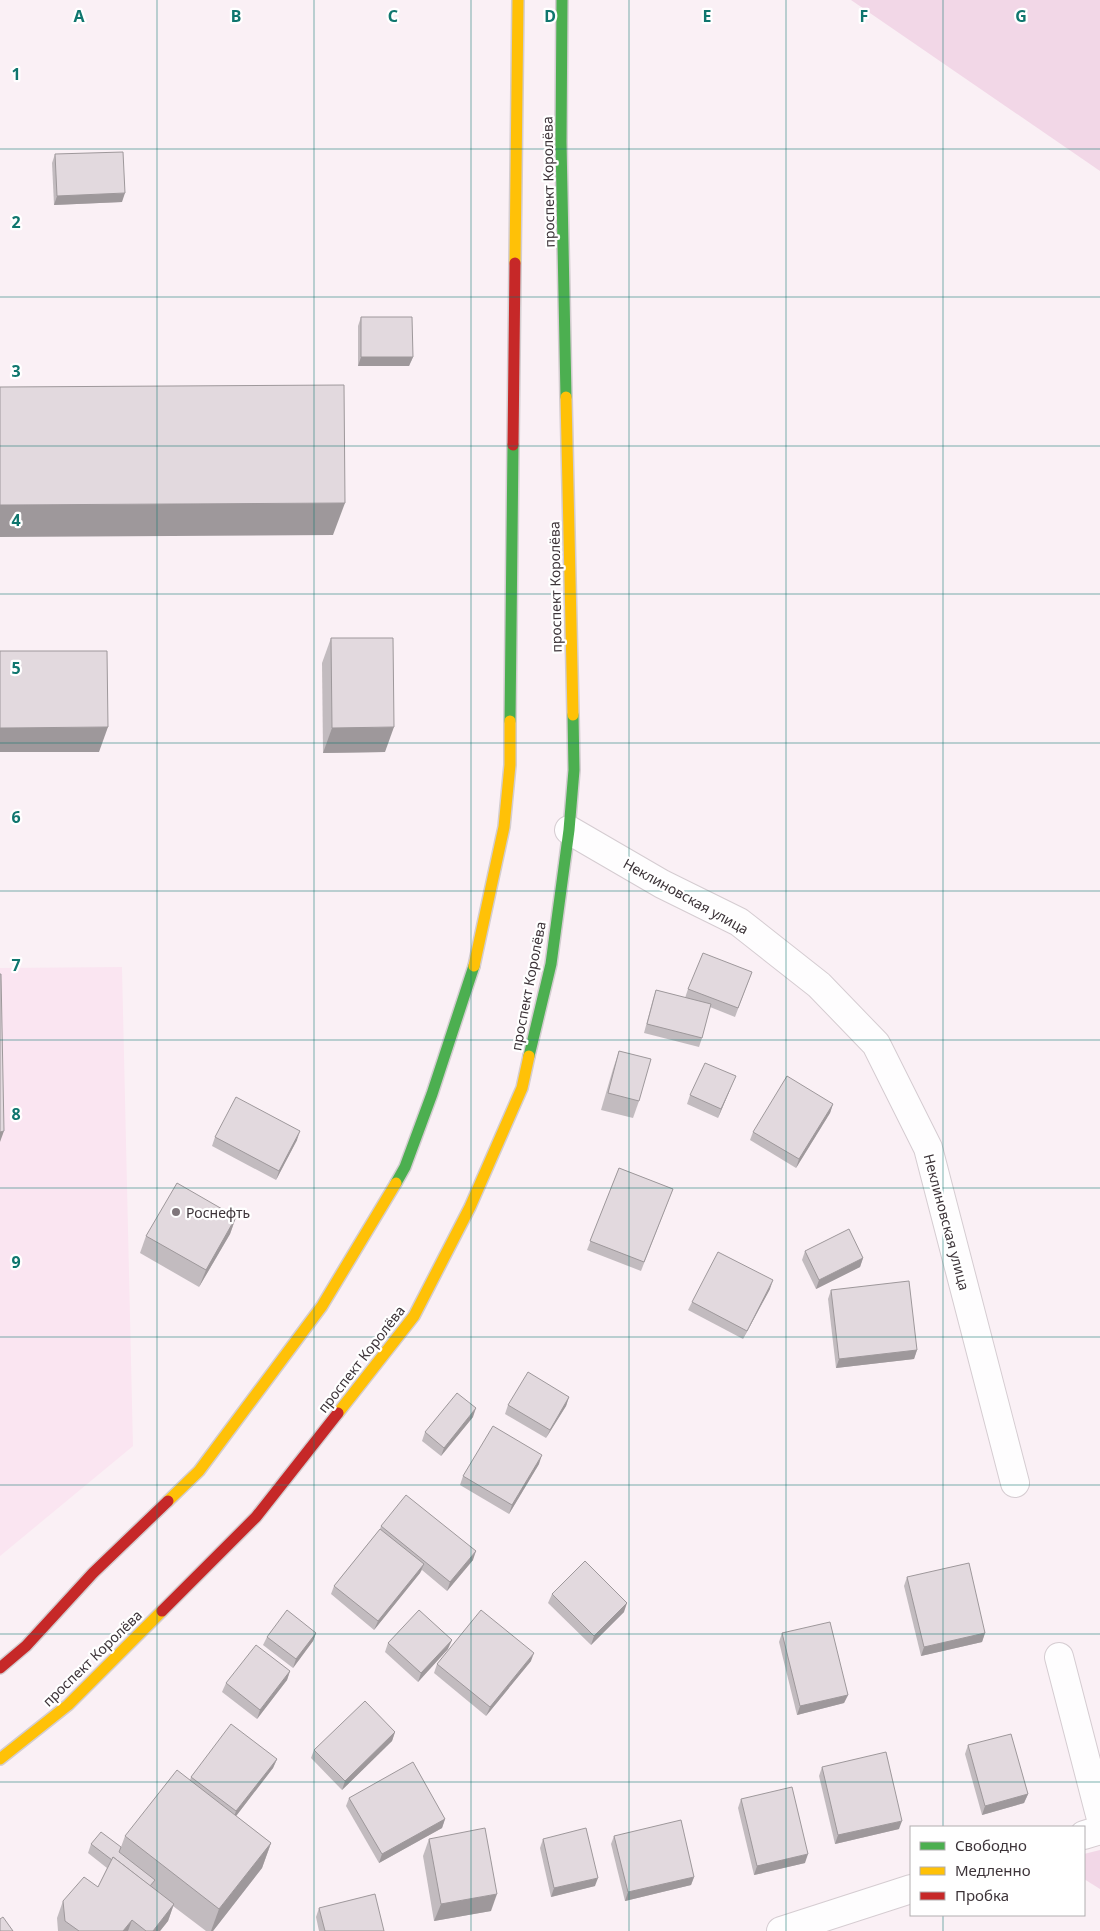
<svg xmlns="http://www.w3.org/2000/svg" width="1100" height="1931" font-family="'Noto Sans',sans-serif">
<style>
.built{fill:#fae5f1}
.green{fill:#f2d7e7}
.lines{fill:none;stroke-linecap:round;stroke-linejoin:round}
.street-casing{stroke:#d5ccd1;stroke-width:30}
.fast-casing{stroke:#d3cdd0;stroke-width:14}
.slow-casing{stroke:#d3cdd0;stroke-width:14}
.jam-casing{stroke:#d3cdd0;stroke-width:14}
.street{stroke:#fefdfe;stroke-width:28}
.fast{stroke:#4caf50;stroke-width:11}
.slow{stroke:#ffc107;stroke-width:11}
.jam{stroke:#c62828;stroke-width:11}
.wall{fill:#c2bbbf}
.shaded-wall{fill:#9e989b}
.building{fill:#e2d9de;stroke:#9e989b}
.grid{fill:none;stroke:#0f766e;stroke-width:1;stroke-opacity:0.55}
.poi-dot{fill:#7f767b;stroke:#fff;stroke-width:2}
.labels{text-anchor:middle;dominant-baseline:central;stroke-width:4.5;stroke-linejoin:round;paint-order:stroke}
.street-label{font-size:14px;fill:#3d3439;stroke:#fff}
.poi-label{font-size:14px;fill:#3d3439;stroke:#fff;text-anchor:start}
.grid-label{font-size:16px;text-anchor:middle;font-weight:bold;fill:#0f766e;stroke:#fff;stroke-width:4.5;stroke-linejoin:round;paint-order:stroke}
</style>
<rect width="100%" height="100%" fill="#faf0f5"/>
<path class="built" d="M122,967L133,1446L0,1556V968Z"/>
<g class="green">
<path d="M851,0H1100V171Z"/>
<path d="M1100,1850V1889L1084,1879V1854Z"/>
</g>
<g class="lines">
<g class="street-casing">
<g id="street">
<path d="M569,830L662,884L739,922L819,985L876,1044L928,1148L1015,1483"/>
<path d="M1059,1657L1100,1815"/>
<path d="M1084,1835L1100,1830"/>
<path d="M781,1931L911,1889"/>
</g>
</g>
<g class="fast-casing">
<g id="fast">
<path d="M562,0L561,142L566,397"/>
<path d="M510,721L513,445"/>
<path d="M529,1056L551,964L569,830L574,770L573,715"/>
<path d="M396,1183L405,1167L432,1094L474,966"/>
</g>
</g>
<g class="slow-casing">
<g id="slow">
<path d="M515,263L518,0"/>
<path d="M566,397L573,715"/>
<path d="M474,966L504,827L510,765V721"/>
<path d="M338,1413L414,1316L470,1207L522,1088L529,1056"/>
<path d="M168,1501L199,1471L322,1306L396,1183"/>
<path d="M0,1759L68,1705L162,1611"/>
</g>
</g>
<g class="jam-casing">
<g id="jam">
<path d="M513,445L515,263"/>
<path d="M162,1611L256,1517L338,1413"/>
<path d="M0,1668L26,1646L93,1573L168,1501"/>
</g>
</g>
<use href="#street" class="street"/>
<use href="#fast" class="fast"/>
<use href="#slow" class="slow"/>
<use href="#jam" class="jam"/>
</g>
<g class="wall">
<path d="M55,154L122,202L54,205L52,163Z"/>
<path d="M361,317L413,357L409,366H358V326Z"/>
<path d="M331,638L385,752L323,753L322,663Z"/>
<path d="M752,972L735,1017L710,1007L702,1038L699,1047L644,1033L653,999L656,990L685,998L688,989Z"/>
<path d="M619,1051L639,1101L633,1118L601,1110L613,1069Z"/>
<path d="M732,1085L718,1118L687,1104L690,1095Z"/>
<path d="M833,1104L830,1113L796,1168L750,1140L753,1132Z"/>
<path d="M215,1137L297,1140L276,1180L212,1146Z"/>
<path d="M619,1168L673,1189L641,1271L587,1250Z"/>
<path d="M236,1217L230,1234L199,1287L140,1253L146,1236Z"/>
<path d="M805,1251L863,1258L860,1267L816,1289L802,1260Z"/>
<path d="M770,1289L743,1339L688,1310L692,1302Z"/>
<path d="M831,1290L917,1350L914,1359L836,1368L828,1299Z"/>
<path d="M569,1397L566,1406L546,1438L505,1414L508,1405Z"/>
<path d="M473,1417L441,1456L422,1441L425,1432Z"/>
<path d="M539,1464L509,1514L460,1485L463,1476Z"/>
<path d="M381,1526L473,1560L447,1591L422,1570L420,1573L374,1630L331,1594L334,1586L380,1529Z"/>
<path d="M907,1577L985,1633L982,1642L921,1656L904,1586Z"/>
<path d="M552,1594L624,1612L591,1645L548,1603Z"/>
<path d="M316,1633L313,1641L293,1668L263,1645L267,1637Z"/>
<path d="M782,1633L848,1695L844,1703L797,1715L779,1642Z"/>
<path d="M388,1643L448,1649L418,1682L385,1652Z"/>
<path d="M531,1661L486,1716L434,1673L437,1664Z"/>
<path d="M290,1671L287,1680L257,1719L222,1692L226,1683Z"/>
<path d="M395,1732L392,1741L342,1790L311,1758L314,1750Z"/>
<path d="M968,1745L1028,1794L1024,1803L982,1815L965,1754Z"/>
<path d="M277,1759L273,1768L236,1816L271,1843L262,1868L213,1931H206L173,1906L168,1921L160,1931H58L57,1918L63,1901L98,1887L107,1868L88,1853L91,1844L121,1847L125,1836L190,1780L191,1777Z"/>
<path d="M822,1767L899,1829L835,1844L819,1776Z"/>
<path d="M349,1798L445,1819L442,1828L379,1863L346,1806Z"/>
<path d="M741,1799L805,1863L754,1875L738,1808Z"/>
<path d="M614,1836L694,1877L691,1885L625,1901L611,1844Z"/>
<path d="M429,1839L491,1911L434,1921L423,1856Z"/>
<path d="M543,1839L595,1886L551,1897L540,1848Z"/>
<path d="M319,1908L384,1931H319L316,1917Z"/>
</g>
<g class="shaded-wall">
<path d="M125,193L122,202L54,205L57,196Z"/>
<path d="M361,357H413L409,366H358Z"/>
<path d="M345,503L333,535L0,537V505Z"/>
<path d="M108,727L99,752H0V728Z"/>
<path d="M394,727L385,752L323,753L332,728Z"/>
<path d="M736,1076L732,1085L718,1118L721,1109Z"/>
<path d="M833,1104L830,1113L796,1168L799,1159Z"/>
<path d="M4,1131L0,1142V1132Z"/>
<path d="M300,1131L297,1140L276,1180L279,1171Z"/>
<path d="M236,1217L230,1234L199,1287L206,1270Z"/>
<path d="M863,1258L860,1267L816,1289L819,1280Z"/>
<path d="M773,1280L770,1289L743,1339L747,1331Z"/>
<path d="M917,1350L914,1359L836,1368L839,1359Z"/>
<path d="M569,1397L566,1406L546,1438L550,1430Z"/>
<path d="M476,1408L473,1417L441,1456L444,1448Z"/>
<path d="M542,1455L539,1464L509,1514L512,1505Z"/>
<path d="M476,1551L473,1560L447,1591L450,1582Z"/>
<path d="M424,1564L420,1573L374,1630L378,1621Z"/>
<path d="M627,1603L624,1612L591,1645L594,1636Z"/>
<path d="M316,1633L313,1641L293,1668L296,1659Z"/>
<path d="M985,1633L982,1642L921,1656L924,1647Z"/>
<path d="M452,1640L448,1649L418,1682L421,1673Z"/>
<path d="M534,1653L531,1661L486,1716L490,1707Z"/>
<path d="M290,1671L287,1680L257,1719L260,1710Z"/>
<path d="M848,1695L844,1703L797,1715L800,1706Z"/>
<path d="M395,1732L392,1741L342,1790L345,1781Z"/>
<path d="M277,1759L273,1768L233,1820L236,1811Z"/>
<path d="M1028,1794L1024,1803L982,1815L985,1806Z"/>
<path d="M445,1819L442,1828L379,1863L382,1854Z"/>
<path d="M902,1821L899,1829L835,1844L838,1835Z"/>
<path d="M271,1843L262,1868L213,1931H211L219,1909Z"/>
<path d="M808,1854L805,1863L754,1875L757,1866Z"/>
<path d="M694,1877L691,1885L625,1901L628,1892Z"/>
<path d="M598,1878L595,1886L551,1897L554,1888Z"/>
<path d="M497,1894L491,1911L434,1921L441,1904Z"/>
<path d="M174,1904L168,1921L160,1931H153Z"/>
<path d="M132,1920L128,1931H123Z"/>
</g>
<g class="building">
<path d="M123,152L125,193L57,196L55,154Z"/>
<path d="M361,317H412L413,357H361Z"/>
<path d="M344,385L345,503L0,505V387Z"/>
<path d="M331,638H393L394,727L332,728Z"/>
<path d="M0,651H107L108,727L0,728Z"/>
<path d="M703,953L752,972L738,1008L688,989Z"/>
<path d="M0,974H1L4,1131L0,1132Z"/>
<path d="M656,990L711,1004L702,1038L647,1024Z"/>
<path d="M619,1051L651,1059L639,1101L608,1093Z"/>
<path d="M705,1063L736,1076L721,1109L690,1095Z"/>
<path d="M787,1076L833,1104L799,1159L753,1132Z"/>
<path d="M236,1097L300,1131L279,1171L215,1137Z"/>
<path d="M619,1168L673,1189L644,1262L590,1241Z"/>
<path d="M177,1183L236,1217L206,1270L146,1236Z"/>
<path d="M849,1229L863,1258L819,1280L805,1251Z"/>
<path d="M718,1252L773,1280L747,1331L692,1302Z"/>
<path d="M909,1281L917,1350L839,1359L831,1290Z"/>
<path d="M528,1372L569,1397L550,1430L508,1405Z"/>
<path d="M457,1393L476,1408L444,1448L425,1432Z"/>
<path d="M493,1426L542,1455L512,1505L463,1476Z"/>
<path d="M406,1495L476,1551L450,1582L381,1526Z"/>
<path d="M380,1529L424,1564L378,1621L334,1586Z"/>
<path d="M585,1561L627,1603L594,1636L552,1594Z"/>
<path d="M969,1563L985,1633L924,1647L907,1577Z"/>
<path d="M287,1610L316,1633L296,1659L267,1637Z"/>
<path d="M419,1610L452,1640L421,1673L388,1643Z"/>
<path d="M481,1610L534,1653L490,1707L437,1664Z"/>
<path d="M830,1622L848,1695L800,1706L782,1633Z"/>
<path d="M256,1645L290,1671L260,1710L226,1683Z"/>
<path d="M365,1701L395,1732L345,1781L314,1750Z"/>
<path d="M231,1724L277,1759L236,1811L191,1777Z"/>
<path d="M1011,1734L1028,1794L985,1806L968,1745Z"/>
<path d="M886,1752L902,1821L838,1835L822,1767Z"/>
<path d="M413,1762L445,1819L382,1854L349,1798Z"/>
<path d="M177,1770L271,1843L219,1909L125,1836Z"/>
<path d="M792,1787L808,1854L757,1866L741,1799Z"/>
<path d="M681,1820L694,1877L628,1892L614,1836Z"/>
<path d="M485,1828L497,1894L441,1904L429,1839Z"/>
<path d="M586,1828L598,1878L554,1888L543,1839Z"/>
<path d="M101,1832L121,1847L119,1852L155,1880L150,1886L113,1857L112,1860L91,1844Z"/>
<path d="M113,1857L174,1904L153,1931H146L132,1920L123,1931H79L65,1921L63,1901L84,1877L98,1887Z"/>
<path d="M375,1894L384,1931H325L319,1908Z"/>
<path d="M3,1917L13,1931H0V1919Z"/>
</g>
<path class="grid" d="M157,0V1931M314,0V1931M471,0V1931M629,0V1931M786,0V1931M943,0V1827M0,149H1100M0,297H1100M0,446H1100M0,594H1100M0,743H1100M0,891H1100M0,1040H1100M0,1188H1100M0,1337H1100M0,1485H1100M0,1634H1100M0,1782H1100M943,1915V1931"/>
<circle class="poi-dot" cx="176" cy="1212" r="5"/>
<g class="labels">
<g class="street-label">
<text transform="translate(548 182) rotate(-91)">проспект Королёва</text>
<text transform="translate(555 587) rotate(-91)">проспект Королёва</text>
<text transform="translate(686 896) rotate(29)">Неклиновская улица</text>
<text transform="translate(528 986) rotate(-79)">проспект Королёва</text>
<text transform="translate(947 1222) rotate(75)">Неклиновская улица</text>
<text transform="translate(361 1359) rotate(-52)">проспект Королёва</text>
<text transform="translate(92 1658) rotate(-44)">проспект Королёва</text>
</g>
<g class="poi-label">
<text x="186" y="1212">Роснефть</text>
</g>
</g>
<g class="grid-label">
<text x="79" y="22">A</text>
<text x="236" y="22">B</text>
<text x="393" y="22">C</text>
<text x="550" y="22">D</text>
<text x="707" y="22">E</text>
<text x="864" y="22">F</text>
<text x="1021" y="22">G</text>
<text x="16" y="80">1</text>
<text x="16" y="228">2</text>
<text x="16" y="377">3</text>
<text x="16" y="526">4</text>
<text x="16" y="674">5</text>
<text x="16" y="823">6</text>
<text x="16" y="971">7</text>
<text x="16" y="1120">8</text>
<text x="16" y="1268">9</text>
</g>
<rect x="910" y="1826" width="175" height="90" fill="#ffffff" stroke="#b1aeb0"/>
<rect x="920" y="1842" width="25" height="8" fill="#4caf50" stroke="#b1aeb0"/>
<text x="955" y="1851" font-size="15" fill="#3d3439">Свободно</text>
<rect x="920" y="1867" width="25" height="8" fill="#ffc107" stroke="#b1aeb0"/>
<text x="955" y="1876" font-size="15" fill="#3d3439">Медленно</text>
<rect x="920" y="1892" width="25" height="8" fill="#c62828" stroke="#b1aeb0"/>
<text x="955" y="1901" font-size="15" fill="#3d3439">Пробка</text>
</svg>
